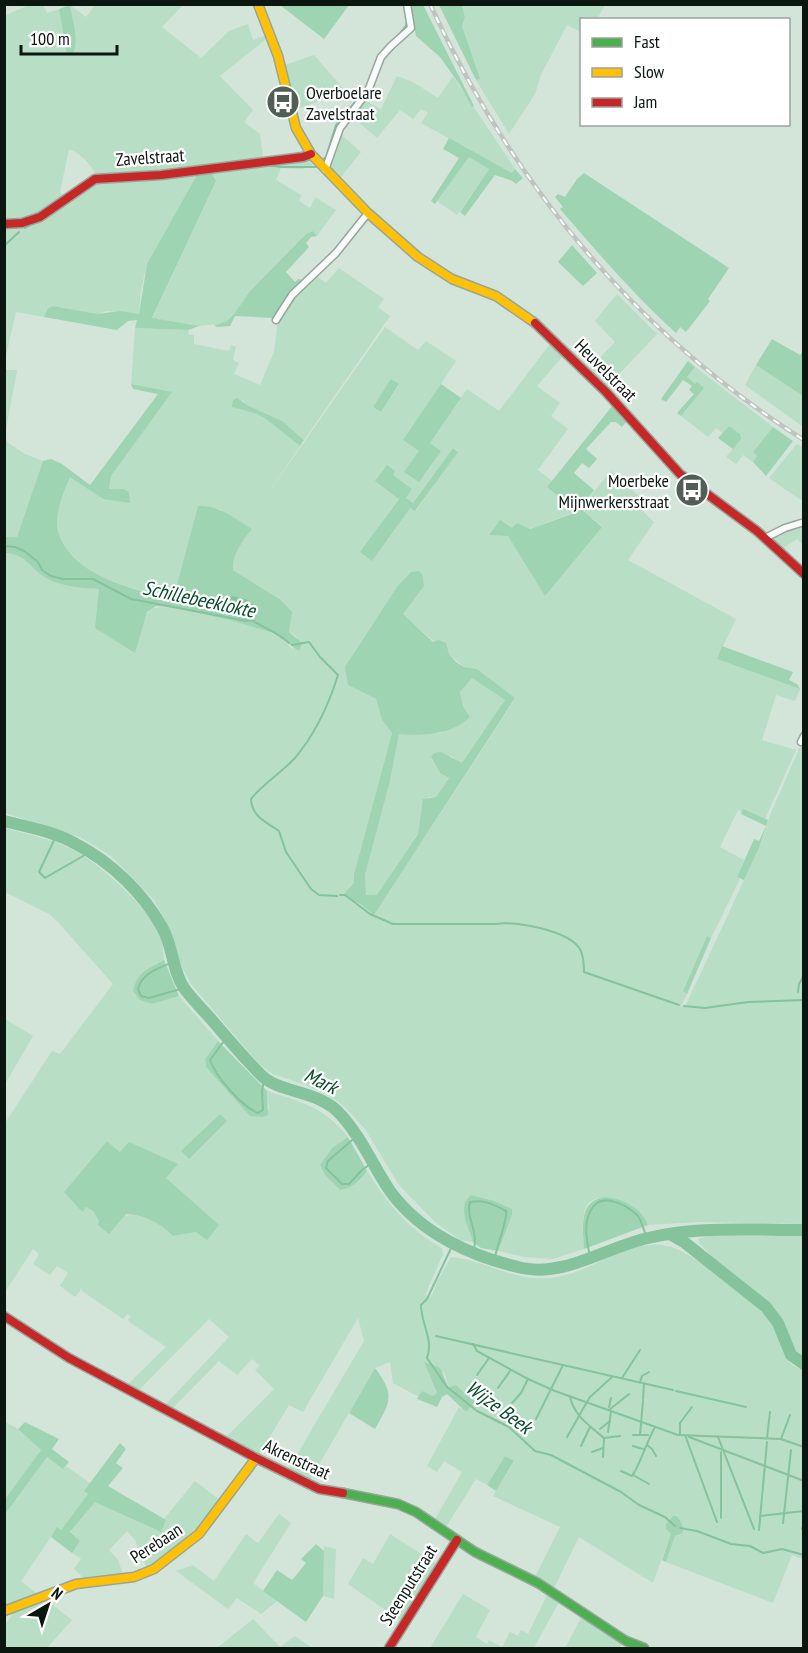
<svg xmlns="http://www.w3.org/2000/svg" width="808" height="1653" font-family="'PT Sans Narrow',sans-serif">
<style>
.green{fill:#b8dec5;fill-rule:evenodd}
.forest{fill:#9fd4b2;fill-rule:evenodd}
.water{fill:#84c39c}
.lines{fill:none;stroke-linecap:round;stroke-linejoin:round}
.stream{stroke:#84c39c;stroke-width:2}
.river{stroke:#84c39c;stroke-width:12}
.street-casing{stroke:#98a59c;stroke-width:9}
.fast-casing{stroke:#98a59c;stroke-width:11}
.slow-casing{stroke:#98a59c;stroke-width:11}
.jam-casing{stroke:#98a59c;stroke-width:11}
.street{stroke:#f8fbf9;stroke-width:6}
.fast{stroke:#4caf50;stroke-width:8}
.slow{stroke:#ffc107;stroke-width:8}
.jam{stroke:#c62828;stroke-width:8}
.rail-casing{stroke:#bfc4c0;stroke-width:4.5}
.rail{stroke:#fff;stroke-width:2;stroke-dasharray:7;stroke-linecap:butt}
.labels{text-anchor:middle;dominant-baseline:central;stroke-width:4.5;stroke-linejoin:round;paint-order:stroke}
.poi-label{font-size:18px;fill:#0b160f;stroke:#fff;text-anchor:start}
.street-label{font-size:18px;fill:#0b160f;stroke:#fff}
.water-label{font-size:20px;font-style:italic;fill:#084b2a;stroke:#fff}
</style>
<rect width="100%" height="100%" fill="#d3e4d9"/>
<g class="green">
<path d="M29,5H43L47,13L59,9L67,56L72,55C81,43 72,19 70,5L86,17L95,5H183L162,27L201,58L229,31L248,24L253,40L264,36L266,39L220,76L253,110L244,122L260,134L263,157L161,172L97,176C91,165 81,153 69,149L60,192L64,197C44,212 30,220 5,220L4,16Z"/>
<path d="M462,5H605L597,19L582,20L581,32L567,25L541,75L535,94L509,134L476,80L479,79L462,26L465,17Z"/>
<path d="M314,55L346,92L297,109L285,65Z"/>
<path d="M397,76L413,82L438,98L453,76L515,169L512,173L421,123L428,113L421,109L413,119L400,110L377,138L350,115L364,100L381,109Z"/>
<path d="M339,133L361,152L340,178L331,170V166Z"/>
<path d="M469,157L489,169L457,215L437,201Z"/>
<path d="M309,160L313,165L302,169L281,168L276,180L301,195L299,201L310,208L315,197L336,210L317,236L313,231L306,234L250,291L234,314L226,323L199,326L152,319L216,181L211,172Z"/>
<path d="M198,173L147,264L141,290L139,314L107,311L98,314L53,306L48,308L44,317L16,312L5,360V226C43,234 65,195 97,183C115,176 138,180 157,180C170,179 184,175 198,173Z"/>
<path d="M339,268L384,299L378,307L390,316L304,440L282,421L249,406L242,400L238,409L257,414L266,419L300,446L264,499L385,327L418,350L426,341L456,361L404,440L419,451L440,450L430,443L467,389L499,411L550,344L563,356L537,386L560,403L551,416L568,429L538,470L552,481L548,487L577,511L529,529L517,523L508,536L545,595L602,526L580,508L611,471L642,499L636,505L654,522L628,560L736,619L717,659L800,689L795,701L776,695L762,740L796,750L765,819L743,810L742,812L738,810L720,847L744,860L737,877L740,879L711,938L707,936L683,991L687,994L681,1006L685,1007L759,848L770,815L803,740V1224L698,1222L648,1225C642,1209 598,1184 586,1207C581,1218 583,1236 584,1249L553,1259L525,1257L498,1251L512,1215L469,1228L473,1242L460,1240L435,1222L399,1185L365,1129L344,1106L328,1095L306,1085L273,1074L258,1063L191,984L178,960L170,929L154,900L111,856L80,837L5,813L4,370H17L5,435L7,442L25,454L43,461L17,538L10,553C30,560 33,571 48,579C64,587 81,588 99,589L134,653C139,643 142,617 150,610C164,599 252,625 271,633C279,636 286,643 293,649L297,637L289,632L291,612L281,600L233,570C232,554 243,541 252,529L219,509L198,507L174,600C135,589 70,577 58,531C54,514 64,491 70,476L103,499L123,489H109L111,476L171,393L131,384L135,328L188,330L189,335H194V344L229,351L231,345L236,347L233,360L239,363L234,374L260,385L274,352L278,319L274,318L314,274L326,283ZM392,380L399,385L381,412L373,407ZM453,448L458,451L416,511L410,508L361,552L399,498L387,465L393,475L412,489L406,498L413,503ZM423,577L424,586L402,614L464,667L477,669L515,699L374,915L362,905L343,895L354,883V874L392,733L382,720L376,699L348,685Z"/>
<path d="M617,294L657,334L608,386L590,368L615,342L595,321Z"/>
<path d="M756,365L803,396L802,426L745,385Z"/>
<path d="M695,367L773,427L753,452L757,456L753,462L743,455L736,464L726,457L741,439L729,426L723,433L716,428L708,437L681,416L704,388L695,385L687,377Z"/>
<path d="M797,444L803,447V497L801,500L769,478Z"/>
<path d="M803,525V545L797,539L783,548L772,538Z"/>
<path d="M471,677L505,700L462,764L451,756L431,758L440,773L449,778L436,797H428L421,810V819L418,833L377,896L366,895L365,875L390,781L399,734L441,733L470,717L463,706L460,692Z"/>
<path d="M5,828C27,834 51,839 72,849C97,861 147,907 159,932C162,941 163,950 164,960L154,965L152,1004L179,996L218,1041L205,1059L206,1067L250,1115L262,1117L269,1108L267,1091C304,1103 322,1106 348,1137L332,1148L320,1165L325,1175L340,1190L359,1182L367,1171C387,1203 409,1230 442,1248L443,1254L425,1295L431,1297L438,1280L451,1257C490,1261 515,1284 558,1277C597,1270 638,1230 679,1250C702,1261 759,1303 772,1323C784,1340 777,1362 803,1370V1559L792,1555L773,1603L666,1562L675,1536L678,1534V1516L669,1519L671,1534L653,1583L579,1537L554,1588L535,1577L560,1527L493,1496L514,1462L505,1456L487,1485L476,1479L446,1527L435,1519L462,1472L444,1461L437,1472L427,1466L459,1407L466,1412L475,1402L456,1385L449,1387L444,1372L424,1362L437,1393L433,1396L422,1391L419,1397L393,1383L390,1362L375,1368L310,1480L288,1470L364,1341L358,1318L303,1412L289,1405L258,1456L226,1437L274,1389L255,1370L260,1366L252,1359L237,1375L219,1361L172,1409L165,1405L229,1337L209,1319L138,1391L127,1385L166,1347L131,1323L128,1320L131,1317L128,1314L123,1319L82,1291V1288L75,1297L60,1286L68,1273L57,1266L50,1275L33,1264L39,1254L33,1249L5,1292V1123L52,1051L60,1054L113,984L57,921L49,914L5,892ZM107,1141L120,1152L177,1164L166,1178L196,1232L173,1236C146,1211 134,1212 99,1221L93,1211L86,1207L81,1211L64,1192Z"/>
<path d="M5,1019L33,1036L5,1084Z"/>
<path d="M803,1235H804L803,1358L792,1346L776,1312L713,1261L708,1252L699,1243L698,1239L708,1236Z"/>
<path d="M4,1421L18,1429L41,1450L5,1499Z"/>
<path d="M47,1457L63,1469L66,1466L90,1483L84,1491L88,1494L61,1530L57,1528L21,1581L41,1597L5,1610L4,1562L6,1559L4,1558V1514Z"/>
<path d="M195,1481L221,1501L201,1527L148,1570L135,1540L127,1531L109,1550L118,1560L124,1577L86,1580L74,1569L81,1559L72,1553L80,1541L70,1533L95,1501L160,1532L166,1521L164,1519Z"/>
<path d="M279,1514L291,1523L253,1583L277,1601L261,1614L237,1598L228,1609L176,1571L193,1565L214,1581L246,1534L258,1543Z"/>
<path d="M390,1534L437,1564L401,1621L348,1584L363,1558L373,1564Z"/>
<path d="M324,1546L336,1549L334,1599L323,1596Z"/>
<path d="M463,1594L490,1610L476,1637L487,1644L489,1640L502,1647L510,1632L518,1636L521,1630L528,1634L547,1595L559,1602L534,1648H430Z"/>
<path d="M45,1599L72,1620L47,1648H5V1625L11,1617L10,1613Z"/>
<path d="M582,1616L622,1644L619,1648H565Z"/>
<path d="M253,1619L280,1647L295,1636L312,1648H217Z"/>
</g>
<g class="forest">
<path d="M70,5C72,19 81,43 72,55L67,56L59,9Z"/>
<path d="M280,5H349L324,39Z"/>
<path d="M410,5H423L474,106L472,107L460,85L440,57L416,36Z"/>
<path d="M439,5H462L465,17L462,26L480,79L476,80Z"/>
<path d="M449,138L512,173L515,169L523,178L516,184C511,179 502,178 495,175L465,216L460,212L489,169L469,157L435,204L431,201L459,158L443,149Z"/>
<path d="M211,172L216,181L152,318L199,326L188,330L135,328L137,320L128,321L117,330L44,317L48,308L53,306L98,314L120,311L139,314L147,264L198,173Z"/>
<path d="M584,173L729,268L708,299L710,301L686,332L680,327L676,333C634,295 597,252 560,209L563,207L555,197L558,194L565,197L577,179Z"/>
<path d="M313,231L317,236L311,237L306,243L309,247L286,272L295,282L298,279L304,280L311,272L314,274L274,318L235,316L230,326L217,327L214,325L226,322L234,314L250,291L306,234Z"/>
<path d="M572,245L597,273L583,286L558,262Z"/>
<path d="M772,339L800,355L803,351V396L756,365Z"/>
<path d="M688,361L695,367L687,377L695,384L697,382L704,388L681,416L677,413L694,394L689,390L692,386L683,380L666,402L661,399Z"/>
<path d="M391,379L399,384L381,412L373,407Z"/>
<path d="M131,384L172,392L111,476L109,489H123L129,492L130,503L103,499L70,477C64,491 54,515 58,531C71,577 135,589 173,600L198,506C219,505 234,518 252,529C243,541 232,554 233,570L281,600L292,612L289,632L302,643L299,651L273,633L230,620L177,608L156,606L147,612L135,653L95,628L99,589C81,588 64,587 48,579C32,571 25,553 5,553L4,537H17L43,461L51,459L62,464L90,485L158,394L133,389Z"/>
<path d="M441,384L461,398L430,443L441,451L419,482L404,472L419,451L403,440Z"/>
<path d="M237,398L249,406L282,421L304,440L300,446L266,419L257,414L232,407L233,400Z"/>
<path d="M613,405L628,420L622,427L616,422H611L586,449L597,459L589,468L582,463L574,473L594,490L580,508L602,527L545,596L508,536L489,535L500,520L512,528L517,523L530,529L577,512L547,487Z"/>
<path d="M729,426L740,434L741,439L733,449L718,438Z"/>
<path d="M773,427L793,441L766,476L753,462L757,456L753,452Z"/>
<path d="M453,448L458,452L415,511L410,508L372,561L360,552L399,499L375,481L387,465L395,471L393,475L412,489L406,498L413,503Z"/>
<path d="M419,571L423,576L424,586L403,614L433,642L439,640L446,643L449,654L456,662L464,667L477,669L515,698L374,915L362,905L343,895L354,883V874L392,733L382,720L376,699L348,685L345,667L397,587L411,572ZM472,678L505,700L462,763L441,752L434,753L431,757L440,773L449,778L436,797L423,799L418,834L377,895H366L365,875L390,781L399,734C422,736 452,735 470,717L463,706L460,692Z"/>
<path d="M722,646L793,672L789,680L797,684L800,689L717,659Z"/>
<path d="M743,809L768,820L759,848L744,880L737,877L754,839L759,841L766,826L741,814Z"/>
<path d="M707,936L711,938L687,994L683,991Z"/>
<path d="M164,960L179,996L152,1004L140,1000L133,991C138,971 148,969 164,960Z"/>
<path d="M218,1041L267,1091L268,1115L262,1117L250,1116L206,1067L205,1059Z"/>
<path d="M220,1114L227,1121L189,1159L181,1151Z"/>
<path d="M348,1137L367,1171C360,1181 354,1187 340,1190L325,1175L320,1165L332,1148Z"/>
<path d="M107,1141L120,1152L129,1142L178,1164L166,1178L219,1225L207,1240L196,1232L173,1236C158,1222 146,1215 126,1214L109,1234L98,1225L99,1221L93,1211L86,1207L82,1212L64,1192Z"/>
<path d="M471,1195L494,1201L512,1209V1215L498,1251L481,1248L473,1242C469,1226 456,1207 471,1195Z"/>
<path d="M606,1197C623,1199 642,1208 648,1225L584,1249C583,1227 578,1200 606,1197Z"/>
<path d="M424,1362C450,1370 437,1368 449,1387L456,1385L475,1402L466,1412L447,1394L442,1397L437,1407L417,1399L422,1391L433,1396L437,1393Z"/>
<path d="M375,1368C395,1395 391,1401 375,1429L349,1413Z"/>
<path d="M25,1422L59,1439L52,1449L69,1462L63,1469L47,1457L5,1514V1499L41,1450L18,1429Z"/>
<path d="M120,1443L126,1449L116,1463L123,1468L108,1486L166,1520L161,1532L95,1502L70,1532L80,1541L72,1553L51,1537L57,1527L61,1530L88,1494L84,1491Z"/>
<path d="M505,1456L514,1461L496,1491L487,1485Z"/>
<path d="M673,1516H677L682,1524L683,1533L675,1536L666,1562L662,1560L671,1534L666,1529V1524Z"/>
<path d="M316,1544L324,1551L323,1596L306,1622L263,1591L277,1570L292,1580L306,1563L301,1559Z"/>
</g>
<path class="water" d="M232,596C241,598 250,598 254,607L252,613C244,616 231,612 226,606L229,598Z"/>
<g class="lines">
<g class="stream">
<path d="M401,32L406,26L407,21"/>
<path d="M323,160L326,157L336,125L356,101"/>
<path d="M268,165L280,167H316"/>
<path d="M150,180L159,179"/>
<path d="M25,228L34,223"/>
<path d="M4,246L19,232"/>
<path d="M4,546L15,547L24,551L38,562L42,570L51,576L63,579H93L131,599L247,621L252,620C265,629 278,632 289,643"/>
<path d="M292,645L309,642L320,657L338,675C329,704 315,734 295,758C281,773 264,783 251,799C252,817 266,822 279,831L286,852L311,889L319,895L337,896"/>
<path d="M56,836L39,872L45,878L90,852"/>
<path d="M340,895H345L370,914L393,924H496C515,920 569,931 580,949C583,955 584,965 584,972L679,1005"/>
<path d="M173,962C159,968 142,973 138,989L141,996L149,998L184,988"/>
<path d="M798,992L799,984L804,975"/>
<path d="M684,1006L705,1008L748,1002L804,1000"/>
<path d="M227,1037L210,1060C216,1077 241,1106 258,1113L263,1110L262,1091L264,1078"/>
<path d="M358,1135L328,1161L326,1168L342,1184H349L363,1169L374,1162"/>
<path d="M453,1244L427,1299L421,1305C421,1324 434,1340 427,1358L447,1387L477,1411L509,1427L535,1451L551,1455L621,1492L639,1505L665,1517L675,1526"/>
<path d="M473,1253C480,1231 465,1218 470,1202C484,1199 495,1205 506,1211C508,1219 496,1249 494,1261"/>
<path d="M590,1257C587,1241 582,1221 593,1207C604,1192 628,1206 638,1216C642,1222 644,1231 647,1238"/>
<path d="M436,1336L673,1390"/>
<path d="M473,1344L477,1351L528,1379L555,1391L678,1435L781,1439L804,1447"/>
<path d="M477,1375L489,1358"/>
<path d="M622,1378L640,1350"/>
<path d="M640,1382L642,1376L649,1372"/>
<path d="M601,1387L612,1377"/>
<path d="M498,1388L510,1371"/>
<path d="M676,1391L746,1407"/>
<path d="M570,1396C573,1415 590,1426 604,1438L620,1436"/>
<path d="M643,1399L644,1384"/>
<path d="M512,1403L521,1393L528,1379"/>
<path d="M609,1407L611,1398"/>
<path d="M609,1410L629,1394"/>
<path d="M580,1414L590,1397L600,1388"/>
<path d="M536,1419L563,1365"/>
<path d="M600,1429L610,1421"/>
<path d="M608,1432L611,1412"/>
<path d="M633,1435H648"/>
<path d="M640,1435L643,1401"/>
<path d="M680,1435V1423L692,1407"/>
<path d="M685,1435L717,1522"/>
<path d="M567,1437L579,1416"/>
<path d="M689,1437L804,1481"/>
<path d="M718,1437L754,1529"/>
<path d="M767,1438L770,1412"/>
<path d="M781,1439L790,1415"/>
<path d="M647,1445L652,1449L656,1456"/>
<path d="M581,1446L590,1427"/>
<path d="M633,1446L643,1449"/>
<path d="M592,1452L603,1448"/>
<path d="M721,1452V1518"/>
<path d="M603,1457L604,1438"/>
<path d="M621,1471L632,1476C640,1465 647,1441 655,1427"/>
<path d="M633,1475L649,1484"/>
<path d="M760,1516L804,1511"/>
<path d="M783,1523L791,1450"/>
<path d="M680,1528L697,1531L731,1544L750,1546L763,1553L782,1549L804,1555"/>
<path d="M802,1529L804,1522"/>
<path d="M759,1530L767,1442"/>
</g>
<g class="river">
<path d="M4,821C28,827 55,832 76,844C111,862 143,893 162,927C173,946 172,970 184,988C192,999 202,1009 211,1019C227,1038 243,1057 261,1075C280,1094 320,1090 341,1115C362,1138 373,1166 390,1191C421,1234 473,1257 522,1268C565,1277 607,1247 648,1238C699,1226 751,1230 804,1230"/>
<path d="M670,1234L684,1242L766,1307L778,1323L791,1355L804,1364"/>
</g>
<g class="street-casing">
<g id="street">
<path d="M325,170L340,128L368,91L381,57L391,46L411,28L407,4"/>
<path d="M276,320L292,295L336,253L368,213"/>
<path d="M765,538L785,528L801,523"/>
<path d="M801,742L804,736"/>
</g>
</g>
<g class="fast-casing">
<path id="fast" d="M343,1493L398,1504L416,1512L475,1552L538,1583L626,1641L644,1648"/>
</g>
<g class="slow-casing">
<g id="slow">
<path d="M258,4L278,56L296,128L311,154L368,213L418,257L452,279L496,296L535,323"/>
<path d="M4,1611L76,1584L134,1577L154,1569L199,1534L256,1458"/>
</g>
</g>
<g class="jam-casing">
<g id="jam">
<path d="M4,224L22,223L40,217L95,179L161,175L303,157L311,154"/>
<path d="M535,323L606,392L680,474L757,531L804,574"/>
<path d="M4,1316L69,1358L256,1458L319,1489L343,1493"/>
<path d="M389,1648L457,1540"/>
</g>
</g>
<use href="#street" class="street"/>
<use href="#fast" class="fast"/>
<use href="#slow" class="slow"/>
<use href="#jam" class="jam"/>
<g class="rail-casing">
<path id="rail" d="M430,4C513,185 635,333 804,440"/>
</g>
<use href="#rail" class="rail"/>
</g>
<defs>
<g id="bus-disc" transform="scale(1.725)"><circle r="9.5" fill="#515e56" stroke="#fff"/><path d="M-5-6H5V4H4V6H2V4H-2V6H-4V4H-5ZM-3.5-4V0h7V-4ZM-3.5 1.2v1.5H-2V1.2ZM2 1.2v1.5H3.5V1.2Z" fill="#fff"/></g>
</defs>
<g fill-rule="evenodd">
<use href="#bus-disc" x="283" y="102"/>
<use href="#bus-disc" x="692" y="490"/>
</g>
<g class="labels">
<g class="poi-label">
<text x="306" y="92">Overboelare<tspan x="306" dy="21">Zavelstraat</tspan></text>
<text x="669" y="480" text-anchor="end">Moerbeke<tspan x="669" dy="21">Mijnwerkersstraat</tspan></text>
</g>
<g class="street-label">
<text transform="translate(150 157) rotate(-4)">Zavelstraat</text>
<text transform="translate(606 370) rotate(45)">Heuvelstraat</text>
<text transform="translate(297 1459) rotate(25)">Akrenstraat</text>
<text transform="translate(156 1543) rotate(-33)">Perebaan</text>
<text transform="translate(408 1585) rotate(-58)">Steenputstraat</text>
</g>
<g class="water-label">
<text transform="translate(199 599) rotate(12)">Schillebeeklokte</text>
<text transform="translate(321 1081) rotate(26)">Mark</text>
<text transform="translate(499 1407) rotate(36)">Wijze Beek</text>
</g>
</g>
<rect width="808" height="1653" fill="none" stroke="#0b160f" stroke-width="12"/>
<rect x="580" y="18" width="210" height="108" fill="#ffffff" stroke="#9da29f" stroke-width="1.5"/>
<rect x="592" y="38" width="30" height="9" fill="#4caf50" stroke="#9da29f" stroke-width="1.5"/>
<text x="634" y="48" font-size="18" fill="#0b160f">Fast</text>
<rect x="592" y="68" width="30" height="9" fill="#ffc107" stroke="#9da29f" stroke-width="1.5"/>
<text x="634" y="78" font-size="18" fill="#0b160f">Slow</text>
<rect x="592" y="98" width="30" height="9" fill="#c62828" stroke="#9da29f" stroke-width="1.5"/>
<text x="634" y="108" font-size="18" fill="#0b160f">Jam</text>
<g transform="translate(48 1605) rotate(39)" stroke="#ffffff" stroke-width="4.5" paint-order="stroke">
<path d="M0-4.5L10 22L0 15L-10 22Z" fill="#0b160f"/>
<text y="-9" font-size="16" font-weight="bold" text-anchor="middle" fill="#0b160f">N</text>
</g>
<path d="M21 45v9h96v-9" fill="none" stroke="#0b160f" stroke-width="3"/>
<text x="30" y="45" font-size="18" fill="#0b160f" stroke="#ffffff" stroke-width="4.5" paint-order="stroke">100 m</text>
</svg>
